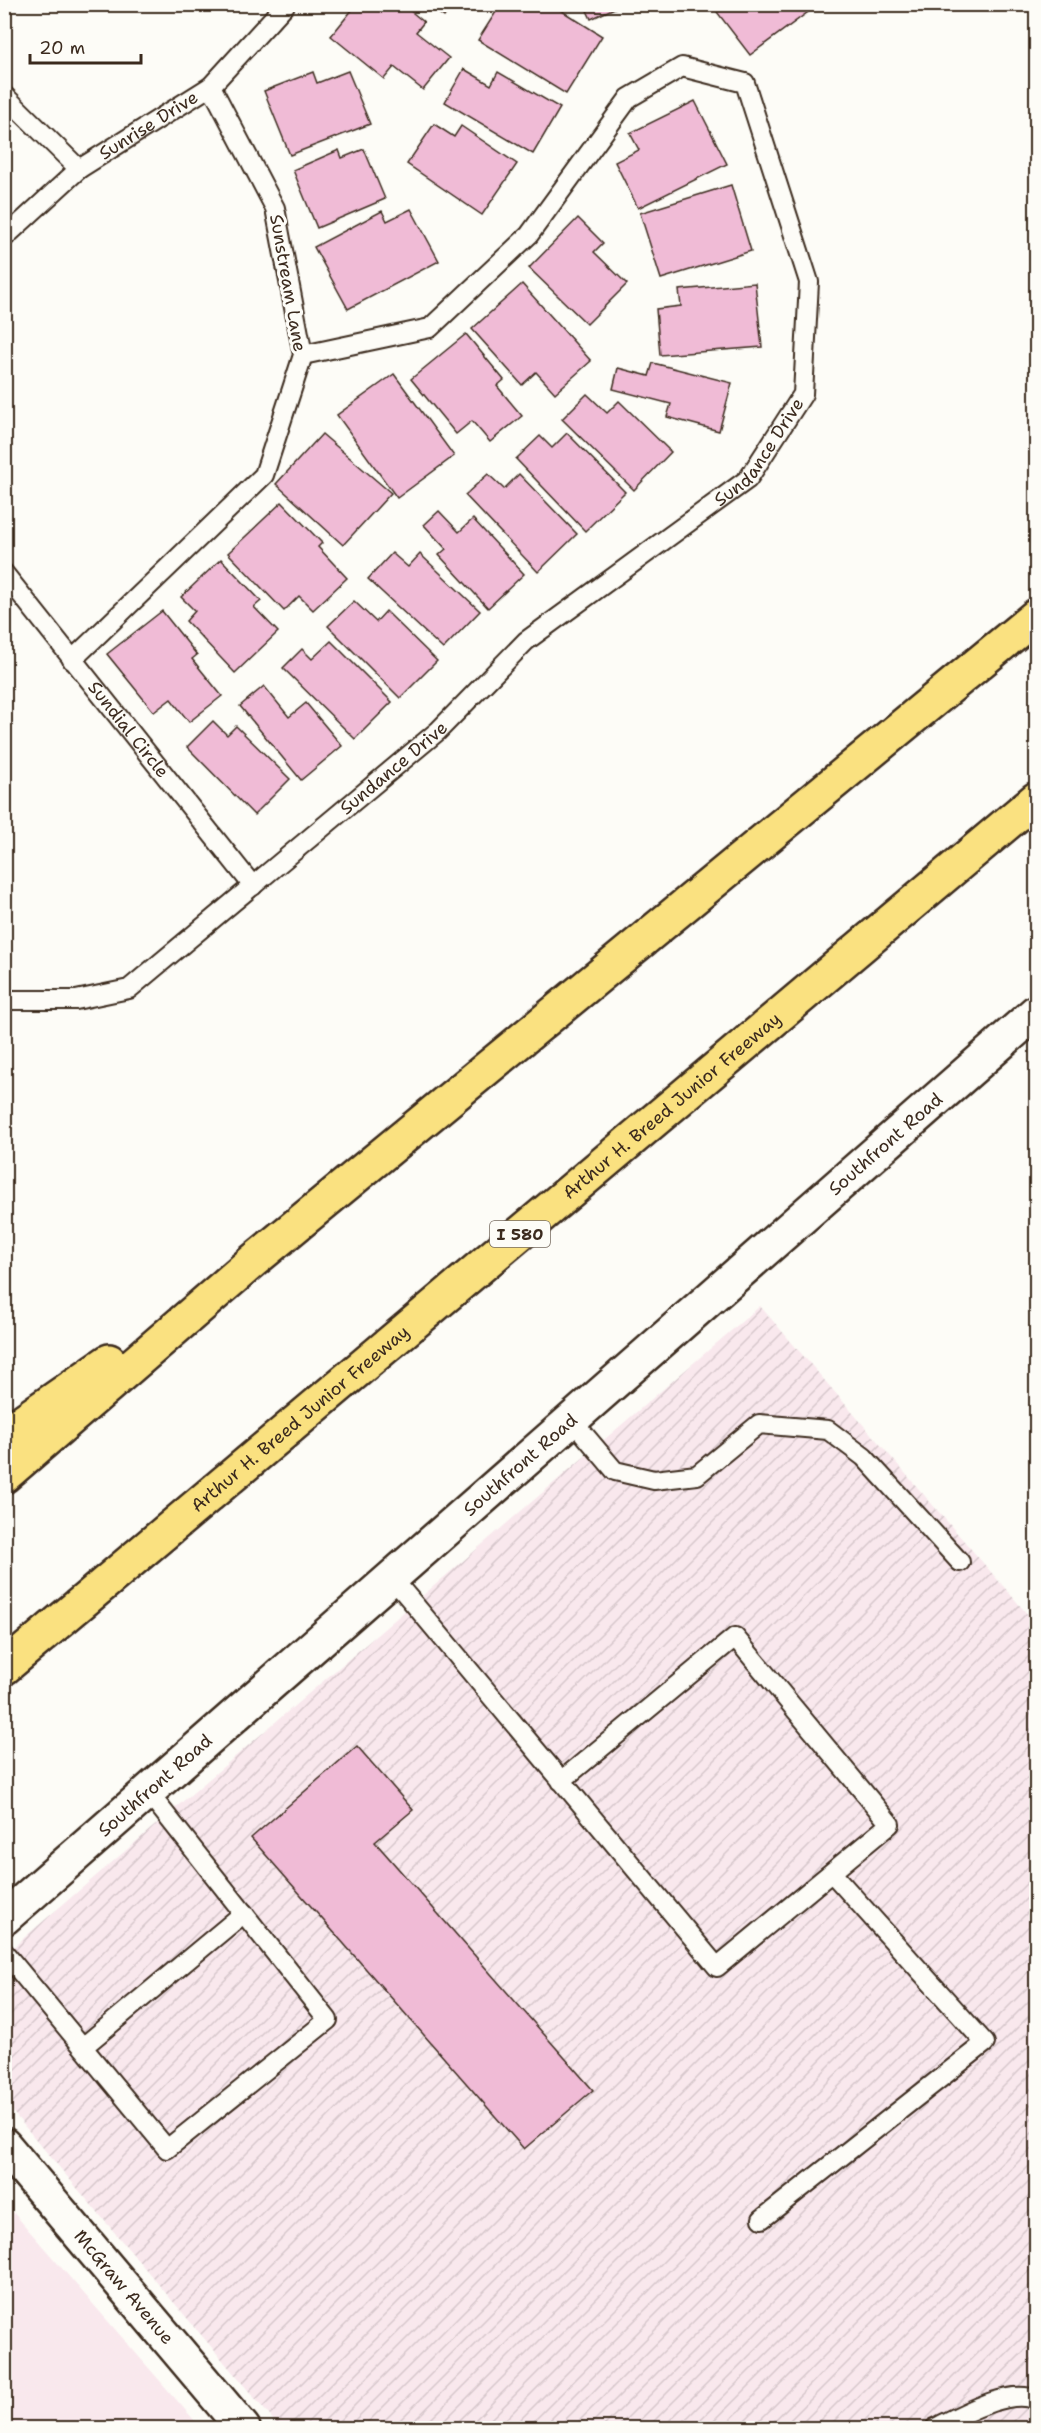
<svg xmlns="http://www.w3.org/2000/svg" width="1041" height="2433" font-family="'Shantell Sans',sans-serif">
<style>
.built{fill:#f9e8ed}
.industrial{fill:url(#industrial-furrows)}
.building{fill:#f0bbd6;stroke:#3b2a1e;stroke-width:1.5}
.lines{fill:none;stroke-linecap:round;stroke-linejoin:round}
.service-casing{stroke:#3b2a1e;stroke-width:22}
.minor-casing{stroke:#3b2a1e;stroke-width:38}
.tertiary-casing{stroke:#3b2a1e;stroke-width:38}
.motorway-casing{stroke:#3b2a1e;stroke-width:38}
.service{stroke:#fdfcf7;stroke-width:18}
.minor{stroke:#fdfcf7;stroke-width:33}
.tertiary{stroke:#fdfcf7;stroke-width:33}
.motorway{stroke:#fae180;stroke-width:33}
.labels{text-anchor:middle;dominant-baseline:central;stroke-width:6;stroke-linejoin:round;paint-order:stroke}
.shield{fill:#fdfcf7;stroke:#75695f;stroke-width:1.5}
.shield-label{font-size:16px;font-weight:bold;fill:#3b2a1e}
.street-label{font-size:18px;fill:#3b2a1e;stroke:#fdfcf7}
</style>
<defs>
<pattern id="industrial-furrows" width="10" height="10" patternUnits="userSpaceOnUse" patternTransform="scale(1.5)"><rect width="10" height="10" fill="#f9e8ed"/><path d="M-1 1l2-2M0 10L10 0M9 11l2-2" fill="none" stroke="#d6c7cb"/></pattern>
</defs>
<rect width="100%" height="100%" fill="#fdfcf7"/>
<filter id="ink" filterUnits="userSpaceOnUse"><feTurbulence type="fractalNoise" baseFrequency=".0167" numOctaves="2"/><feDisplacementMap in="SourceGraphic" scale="12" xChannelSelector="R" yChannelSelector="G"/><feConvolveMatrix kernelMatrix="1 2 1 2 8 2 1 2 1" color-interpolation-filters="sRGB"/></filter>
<g filter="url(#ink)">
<path class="built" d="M5,2203L201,2428H5Z"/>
<path class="industrial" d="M760,1306L1036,1624V2428H280L5,2103L4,1955Z"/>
<g class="building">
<path d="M357,4H402L424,22L416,32L449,58L423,90L394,67L384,79L331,36Z"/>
<path d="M426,4H452L444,17Z"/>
<path d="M456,4H475L469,13Z"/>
<path d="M501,4H551L602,36L566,94L478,40Z"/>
<path d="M584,4H623L591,19Z"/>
<path d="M727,4H819L750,55L717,12Z"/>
<path d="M464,69L491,85L498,72L560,108L533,154L445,102Z"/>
<path d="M348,71L370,124L290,155L264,91L313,72L317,83Z"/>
<path d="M695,101L727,164L638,208L615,162L639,150L630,133Z"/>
<path d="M434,124L454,137L461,126L517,164L482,215L407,164Z"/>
<path d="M364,149L385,199L317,228L293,170L339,150L342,158Z"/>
<path d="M731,185L751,251L661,279L640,213Z"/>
<path d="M411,209L439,261L348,309L314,247L382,211L387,221Z"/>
<path d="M578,218L603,243L594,252L627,284L587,324L529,268Z"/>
<path d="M755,283L762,347L660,355L656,309L681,306L679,290Z"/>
<path d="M522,284L591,361L555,393L536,372L522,385L472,329Z"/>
<path d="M466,334L504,380L497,386L522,416L490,442L472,421L456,434L411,379Z"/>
<path d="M653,363L732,383L719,431L667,417L671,404L613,389L618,368L649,376Z"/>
<path d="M394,374L454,456L397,498L337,415Z"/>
<path d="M587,394L607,413L619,401L671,452L634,490L562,419Z"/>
<path d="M567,433L625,492L585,531L516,459L540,436L552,448Z"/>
<path d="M322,434L391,493L343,545L276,484Z"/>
<path d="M488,474L504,489L519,474L577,534L538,572L465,495Z"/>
<path d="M282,502L322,543L318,547L347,578L313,610L299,596L284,611L228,553Z"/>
<path d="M439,511L459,532L473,519L524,574L488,608L439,555L446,549L424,525Z"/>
<path d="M392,553L408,567L420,554L480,611L443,649L368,579Z"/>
<path d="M221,559L261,601L254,607L278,632L235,673L186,621L195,611L181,597Z"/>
<path d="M354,601L376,622L386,611L437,661L400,698L328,626Z"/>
<path d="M162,611L197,655L192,659L222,696L189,722L171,699L154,712L107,654Z"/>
<path d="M331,641L392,702L355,739L283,668L302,649L312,659Z"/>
<path d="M264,686L289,717L306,703L342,746L301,780L240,706Z"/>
<path d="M213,721L227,735L236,726L290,779L254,815L187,747Z"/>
<path d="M357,1746L413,1810L375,1842L593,2090L524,2149L251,1838Z"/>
</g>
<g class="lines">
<g class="service-casing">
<g id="service">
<path d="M4,95L79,169"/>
<path id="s1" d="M4,238L79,169L211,86L286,4"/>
<path id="s2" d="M4,573L253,886"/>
<path d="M72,660L264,475L303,355L275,208L211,86"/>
<path id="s3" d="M4,1000H76L129,989L438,731L526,641L748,479L803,394L809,282L745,83L682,67L629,98L529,235L430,328L303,355"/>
<path d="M572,1420L615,1471L654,1480L697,1475L759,1424L828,1430L864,1457L960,1562"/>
<path d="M392,1578L414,1604L717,1967L890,1824L735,1637L561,1781"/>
<path d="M4,1952L167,2149L328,2020L148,1792"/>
<path d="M83,2047L244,1913"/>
<path d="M762,2219L985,2043L832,1873"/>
<path d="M935,2428C960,2416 1009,2387 1036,2400"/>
</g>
</g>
<g class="minor-casing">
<g id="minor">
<path id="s4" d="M4,2145L243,2428"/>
</g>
</g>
<g class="tertiary-casing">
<g id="tertiary">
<path id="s5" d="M4,1918L1036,1012"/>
</g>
</g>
<g class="motorway-casing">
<g id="motorway">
<path d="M4,1434L109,1361"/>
<path d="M4,1476L253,1261L1036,616"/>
<path id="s6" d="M4,1668L1036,799"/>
</g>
</g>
<use href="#service" class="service"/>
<use href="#minor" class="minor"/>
<use href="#tertiary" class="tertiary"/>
<use href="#motorway" class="motorway"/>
</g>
</g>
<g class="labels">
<rect class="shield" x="490" y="1221" width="60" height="26" rx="4.5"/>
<g class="shield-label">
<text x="520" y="1234">I 580</text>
</g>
<g class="street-label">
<text stroke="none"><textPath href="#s1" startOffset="184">Sunrise Drive</textPath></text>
<text transform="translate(288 283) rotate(80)">Sunstream Lane</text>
<text stroke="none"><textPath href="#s3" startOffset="957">Sundance Drive</textPath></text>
<text stroke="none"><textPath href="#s2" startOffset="200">Sundial Circle</textPath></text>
<text stroke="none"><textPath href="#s3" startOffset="471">Sundance Drive</textPath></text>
<text stroke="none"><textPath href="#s6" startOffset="873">Arthur H. Breed Junior Freeway</textPath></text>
<text stroke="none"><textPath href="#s5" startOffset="1173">Southfront Road</textPath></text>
<text stroke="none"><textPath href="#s6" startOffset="387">Arthur H. Breed Junior Freeway</textPath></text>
<text stroke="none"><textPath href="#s5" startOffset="687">Southfront Road</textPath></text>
<text stroke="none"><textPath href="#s5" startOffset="201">Southfront Road</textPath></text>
<text stroke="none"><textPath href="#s4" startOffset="186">McGraw Avenue</textPath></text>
</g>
</g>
<rect width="1041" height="2433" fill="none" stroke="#fdfcf7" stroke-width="24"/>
<rect x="12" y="12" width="1017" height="2409" fill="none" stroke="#3b2a1e" stroke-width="2" filter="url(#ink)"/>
<path d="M30 54v9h111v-9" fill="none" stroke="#3b2a1e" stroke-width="3"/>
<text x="39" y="54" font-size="18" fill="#3b2a1e" stroke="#fdfcf7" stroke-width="4.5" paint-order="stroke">20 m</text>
</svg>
